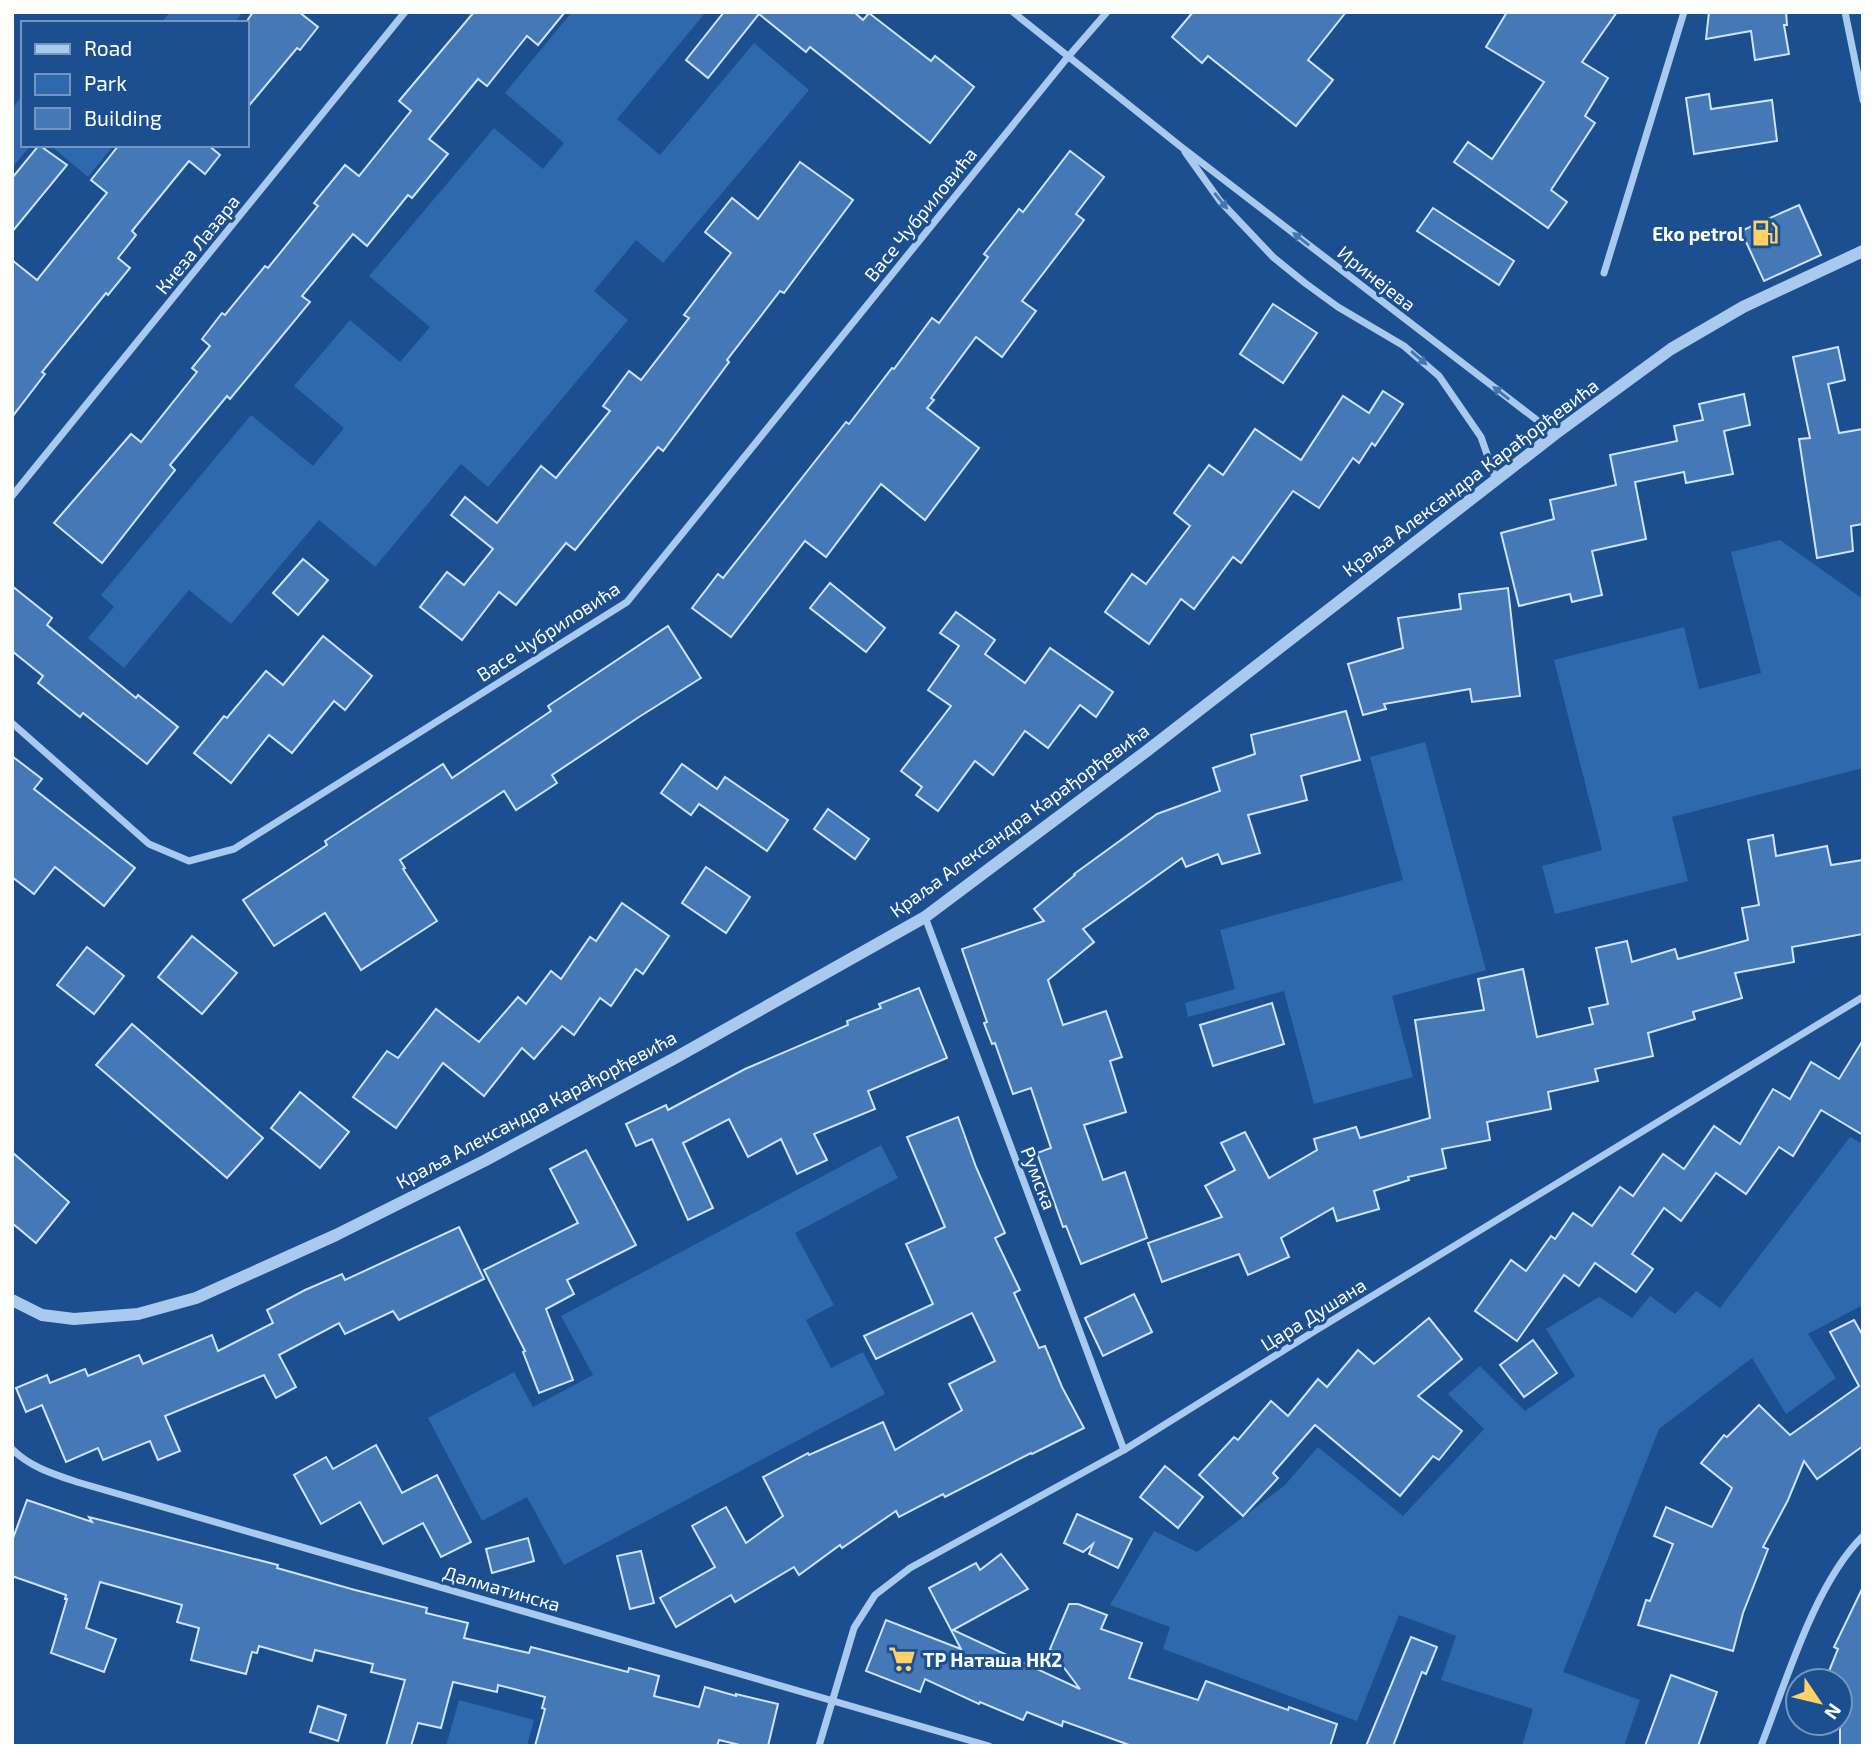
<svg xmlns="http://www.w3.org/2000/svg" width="1875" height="1758" font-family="'Exo 2',sans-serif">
<rect width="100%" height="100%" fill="#1b4f8f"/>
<!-- green -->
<g fill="#2e69ad">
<path d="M170,12h73l-9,11h-73z"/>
<path d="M572,12h134l-89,107 43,36 94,-112 55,47 -146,173 -27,-23 -42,51 34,29 -140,167 -27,-23 -86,103 -56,-47 -88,104 -42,-34 -65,78 -36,-30 26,-31 -13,-12 150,-180 62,51 31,-38 -50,-42 56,-66 50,42 30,-35 -61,-51 125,-148 49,41 21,-26 -59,-50z"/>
<path d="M23,95v50h8l-19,23v-60z"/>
<path d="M50,145h64l-26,32z"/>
<path d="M1780,540l83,59v169l-191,49 16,64 -133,33 -13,-48 60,-16 -48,-190 130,-33 15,62 62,-16 -30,-121z"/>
<path d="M1425,742l61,228 -94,26 21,81 -99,27 -30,-113 -96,26 -3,-14 50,-14 -15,-59 183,-50 -33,-123z"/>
<path d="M1850,1137l13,7v161l-55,29 28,44 -50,36 -34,-56 -93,71 -96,243 77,28 -16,46h-102l11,-37 -92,-29 15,-44 -57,-21 -42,106 -194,-72 7,-22 -60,-22 44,-74 43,21 87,-66 34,-39 85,69 81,-87 -36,-35 32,-28 45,45 50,-35 -29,-47 53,-32 33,21 18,-22 25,18 21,-23 24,17z"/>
<path d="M881,1145l17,33 -103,55 39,72 -28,15 25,48 32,-16 22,42 -321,171 -37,-68 -45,24 -54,-103 86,-46 19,35 60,-32 -32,-59z"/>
<path d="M459,1700l75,20 -7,26h-81z"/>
</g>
<!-- building -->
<g fill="#4478b7" stroke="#cfe3fa" stroke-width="2">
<path d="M253,12h46l19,15 -18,23 -3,-2 -50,60v-87z"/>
<path d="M474,12h91l-27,33 -11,-9 -40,50 -9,-7 -49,60 19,15 -36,44 -4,-3 -41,51 -14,-12 -51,62 8,6 -80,97 -3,-3 -57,69 5,5 -73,93 -48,-40 77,-89 10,8 56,-70 -5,-4 18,-22 -8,-7 20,-26 3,2 40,-49 3,2 50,-62 -4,-3 31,-38 14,11 52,-65 -12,-10z"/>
<path d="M724,12h130l9,8 6,-7 62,48 4,-5 39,31 -44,56 -120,-96 -4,5 -47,-38 -51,64 -22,-18z"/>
<path d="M1193,12h153l-38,48 25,20 -37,46 -88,-70 -6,7 -30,-26z"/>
<path d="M1507,12h110l-35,50 26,16 -23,38 10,7 -44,67 16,12 -19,26 -94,-66 14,-20 24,17 52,-77 -58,-35z"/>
<path d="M1709,12h77l1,13h-3l5,29 -34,6 -4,-29 -45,8z"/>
<path d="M1709,94l2,15 61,-9 5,41 -83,13 -8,-56z"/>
<path d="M39,145l28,20 -55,67v-54z"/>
<path d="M119,145h89l12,10 -15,19 -16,-13 -57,70 4,4 -18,23 12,10 -22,27 -2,-2 -64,79 3,2 -33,43v-157l25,20 70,-87 -16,-13z"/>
<path d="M1070,151l34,26 -28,37 8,6 -62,81 14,10 -34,46 -26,-20 -45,61 3,2 -7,8 52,40 -54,72 -44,-36 -55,73 -21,-16 -74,96 -39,-29 26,-34 5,4 123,-156 3,2 43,-56 2,1 38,-51 7,5 49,-66 -4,-3 35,-45 4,3z"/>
<path d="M800,162l53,38 -69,93 -4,-2 -53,69 2,2 -66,89 -5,-4 -83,103 -9,-7 -50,62 -17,-13 -37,48 -42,-33 27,-35 17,13 29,-36 -42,-34 14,-18 32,26 44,-57 15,12 54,-67 -7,-5 26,-35 12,9 48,-62 -5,-3 47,-62 -26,-21 27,-34 26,21z"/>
<path d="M1799,205l22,50 -57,26 -23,-50z"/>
<path d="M1433,208l81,53 -15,24 -82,-54z"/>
<path d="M1273,304l44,29 -34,50 -43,-29z"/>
<path d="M1838,347l7,33 -17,4 11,49 24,-4v95l-12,2 2,25 -36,7 -18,-119 11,-1 -17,-81z"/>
<path d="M1383,391l20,13 -28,42 -3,-3 -13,20 -6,-5 -34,50 -26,-17 -52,72 -8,-6 -39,52 -13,-10 -32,45 -44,-32 27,-38 14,10 44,-58 -16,-13 35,-48 14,10 32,-46 46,31 42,-64 26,17z"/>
<path d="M1744,394l6,31 -26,6 9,43 -47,9 -2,-11 -49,10 11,57 -54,12 10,44 -30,7 -2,-8 -51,12 -18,-73 53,-14 -4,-19 66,-15 -6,-30 67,-14 -3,-15 29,-6 -4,-16z"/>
<path d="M303,559l25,21 -30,35 -25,-22z"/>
<path d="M830,583l55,45 -19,24 -56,-44z"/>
<path d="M12,586l40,32 -5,7 89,73 2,-3 40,32 -31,37 -64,-51 -3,4 -42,-34 5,-7 -31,-25z"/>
<path d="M1508,588l12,108 -48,6 -2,-13 -86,15 2,5 -23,6 -15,-51 55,-16 -5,-30 63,-9 -2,-15z"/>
<path d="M956,612l39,28 -10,14 40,29 25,-35 63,44 -17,25 -16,-12 -32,43 -23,-17 -32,44 -18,-14 -37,50 -22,-16 6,-8 -21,-16 50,-65 -23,-16 31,-44 -19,-13z"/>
<path d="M668,626l33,52 -62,39 -87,58 5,8 -41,27 -12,-19 -104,69 5,8 -2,1 34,52 -76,49 -36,-57 -51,33 -31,-46 84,-55 -2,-4 118,-77 9,14 99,-67 -3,-5z"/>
<path d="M323,636l49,40 -27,34 -11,-9 -42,52 -23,-18 -38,48 -37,-30 30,-37 3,2 39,-47 17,14z"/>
<path d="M1346,711l14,49 -59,16 6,24 -59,15 12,38 -38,11 -4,-10 -32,13 -4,-9 -99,71 11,13 -46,38 15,45 43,-14 16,46 -12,4 16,51 -42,13 19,55 22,-8 22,66 -66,26 -15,-38 -3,1 -26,-74 14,-5 -20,-60 -18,6 -18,-51 -3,1 -8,-21 3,-1 -25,-73 82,-28 -10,-12 41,-34 -1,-1 83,-60 63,-23 -7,-23 42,-14 -4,-19z"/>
<path d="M12,756l30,23 -8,10 101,79 -31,38 -49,-39 -21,27 -22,-17z"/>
<path d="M682,764l35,25 8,-12 63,43 -21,31 -68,-47 -8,11 -30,-22z"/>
<path d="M828,809l41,30 -14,20 -41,-30z"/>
<path d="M1773,835l3,21 51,-10 4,19 32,-5v74l-71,13 2,15 -59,11 7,25 -49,14 2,7 -47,14 5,23 -58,13 3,12 -50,11 3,17 -64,13 3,18 -48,9 4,19 -38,9 1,3 -35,11 5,18 -42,12 -4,-13 -52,30 8,19 -41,18 -9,-21 -77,28 -14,-39 74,-26 -17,-31 30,-16 -14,-27 24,-11 24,46 48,-28 -3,-11 42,-12 4,11 70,-20 -15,-98 69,-10 -6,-31 45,-10 14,68 56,-13 -4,-16 19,-4 -12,-56 31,-7 5,21 43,-13 3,10 70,-19 -6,-32 17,-3 -11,-65z"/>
<path d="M706,867l44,30 -24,36 -44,-30z"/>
<path d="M622,903l47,33 -26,38 -7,-5 -25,37 -11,-8 -26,37 -12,-9 -28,33 -12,-11 -38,48 -41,-33 -47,65 -43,-31 34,-46 11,7 38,-49 43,33 39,-45 8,7 25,-33 10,8 29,-42 6,4z"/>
<path d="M192,936l45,37 -35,41 -44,-37z"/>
<path d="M87,947l37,29 -30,38 -37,-29z"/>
<path d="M919,988l28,70 -79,33 7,18 -61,25 13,26 -30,14 -16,-35 -33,18 -19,-38 -46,24 30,65 -25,12 -36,-81 -16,7 -10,-22 40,-19 2,5 77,-41 103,-44 -1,-4 34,-13 -2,-4z"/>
<path d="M1272,1003l12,41 -71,22 -13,-41z"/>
<path d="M132,1024l131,114 -36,40 -131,-113z"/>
<path d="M1863,1040v95l-42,-25 -28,46 -14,-9 -33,47 -30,-21 -35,48 -17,-13 -32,46 21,15 -17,23 -41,-29 -16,23 -15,-11 -47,66 -42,-30 36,-51 15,11 25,-35 4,3 18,-26 19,13 28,-39 13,9 30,-42 21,15 30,-43 26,18 33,-55 17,10 21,-37 28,17z"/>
<path d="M300,1092l49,40 -29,36 -49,-40z"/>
<path d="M958,1117l18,50 29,66 -10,5 25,52 -6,3 25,55 6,-2 17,41 22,41 -52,26 -1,-1 -86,44 -2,-3 -44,23 -3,-6 -54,37 -2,-3 -41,30 -5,-8 -59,35 -4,-7 -55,32 -16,-29 55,-31 -23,-41 34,-19 20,36 37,-27 -20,-39 45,-24 1,2 74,-33 12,28 67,-40 -13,-26 46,-23 -23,-48 -96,46 -12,-23 69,-32 -27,-60 39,-17 -38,-90z"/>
<path d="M586,1150l50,95 -69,35 7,14 -28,15 27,71 -34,13 -16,-41 2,-1 -41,-81 94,-47 -28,-54z"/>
<path d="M12,1152l57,50 -33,41 -24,-20z"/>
<path d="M459,1227l25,52 -85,41 -6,-9 -48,23 -6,-11 -60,32 17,32 -20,11 -12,-23 -99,41 15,35 -22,9 -8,-19 -47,19 -5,-12 -32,14 -24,-57 -16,7 -10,-24 31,-13 3,8 35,-14 3,7 51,-21 4,9 69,-29 6,16 55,-28 -6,-13 38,-20 37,-16 3,6z"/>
<path d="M1134,1294l18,38 -49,24 -18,-38z"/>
<path d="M1429,1318l33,41 -44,37 44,35 -23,29 -6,-4 -33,40 -85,-71 -42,48 5,5 -35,38 -44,-41 35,-38 4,3 33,-39 17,15 30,-37 9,8 31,-37 16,14z"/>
<path d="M1854,1320l9,16v110l-46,33 -13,-18 -16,39 -25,47 5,2 -25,64 -10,38 -95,-26 8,-25 4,1 23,-57 -19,-8 12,-29 46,20 20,-39 -31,-25 23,-28 3,2 32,-32 31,30 69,-49 -29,-54z"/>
<path d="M1533,1340l24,33 -33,24 -24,-32z"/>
<path d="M376,1445l26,48 35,-18 34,67 -30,15 -18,-34 -40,21 -23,-42 -39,22 -27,-49 32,-18 7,12z"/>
<path d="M1165,1466l38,31 -25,31 -38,-31z"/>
<path d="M27,1500l65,22 -3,-5 189,48 -1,3 78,22 72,18 -1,5 42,10 -4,15 65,15 2,-6 97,25 1,-4 30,8 -5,20 45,11 6,-20 31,9v-2l42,10 -10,42h-24l-25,-6 -2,6h-182l10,-37 -3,-1 3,-11 -47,-12 -1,7 -44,-10 -12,46 -23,-5 -7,23h-25l19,-66 -34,-8 2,-8 -58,-14 -3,11 -53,-15 -2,7 -5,-1 -6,22 -55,-14 8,-32 -22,-6 5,-17 -82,-23 -14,46 30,11 -12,33 -53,-19 16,-54h-2l1,-4 -54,-19v-35z"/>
<path d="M1077,1514l55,25 -14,29 -29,-14 4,-10 -10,8 -19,-9z"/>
<path d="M528,1538l6,23 -42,12 -6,-24z"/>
<path d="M641,1551l13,52 -24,6 -13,-53z"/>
<path d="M1001,1554l27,35 -75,41 127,59 -30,-40 19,-45h9l29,11 -6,14 41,14 -13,35 69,22 8,-19 82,29 1,-3 48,17 -7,22h-198l-69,-25 -1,5 -35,-14 -4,8 -43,-18 -1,2 -54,-25 -5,13 -54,-21 20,-51 75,29 -32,-61 47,-25 4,7z"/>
<path d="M1863,1587v159h-23v-65h-15l13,-32 -4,-2z"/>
<path d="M1411,1637l26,10 -11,27 -4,-2 -29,74h-27z"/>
<path d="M1671,1675l46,17 -19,54h-53z"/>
<path d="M318,1706l28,9 -8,26 -28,-9z"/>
</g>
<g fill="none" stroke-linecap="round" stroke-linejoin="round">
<!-- minor -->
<g stroke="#a9c9ee" stroke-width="7">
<path d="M1013,12l167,134 375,288"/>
<path d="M1845,12l18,88"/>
<path d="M1185,152l35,49 53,56 32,26 33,24 66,39 35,30 42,61 15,43"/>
<path d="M1604,273l80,-261"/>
<path d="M12,496l393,-484"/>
<path d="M12,723l137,121 40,17 45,-12 393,-247 440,-544 40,-46"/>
<path d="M925,917l199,533"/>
<path d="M12,1449c18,18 41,25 65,33l912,264"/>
<path d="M819,1746l35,-118 21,-33 35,-27 214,-118 189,-118 550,-335"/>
<path d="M1761,1746c25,-64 54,-163 102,-210"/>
</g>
<!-- tertiary -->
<path stroke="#a9c9ee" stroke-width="12" d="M12,1300l30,15 32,4 64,-5 58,-16 140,-63 148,-74 191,-103 250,-141 223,-167 407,-316 116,-85 72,-42 120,-56"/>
</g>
<!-- one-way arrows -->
<defs><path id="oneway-solid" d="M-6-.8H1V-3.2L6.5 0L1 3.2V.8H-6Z" transform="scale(1.75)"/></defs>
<g fill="#4674ac">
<use href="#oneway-solid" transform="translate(1221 201) rotate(51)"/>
<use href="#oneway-solid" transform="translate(1301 239) rotate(-142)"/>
<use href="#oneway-solid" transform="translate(1419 358) rotate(41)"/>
<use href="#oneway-solid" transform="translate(1501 393) rotate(-142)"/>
</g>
<!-- icons -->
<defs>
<g id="fuel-bare" transform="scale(2.1)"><path d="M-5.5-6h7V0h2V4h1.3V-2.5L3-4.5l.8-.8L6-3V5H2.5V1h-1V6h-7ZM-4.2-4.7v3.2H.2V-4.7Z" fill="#ffd166" stroke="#1b4f8f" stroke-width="2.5" paint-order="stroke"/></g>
<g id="supermarket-bare" transform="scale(2.1)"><path d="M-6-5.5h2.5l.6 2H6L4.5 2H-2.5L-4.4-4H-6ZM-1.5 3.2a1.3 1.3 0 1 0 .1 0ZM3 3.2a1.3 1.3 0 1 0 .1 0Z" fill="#ffd166" stroke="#1b4f8f" stroke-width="2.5" paint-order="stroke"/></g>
</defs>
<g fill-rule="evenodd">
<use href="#fuel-bare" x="1765" y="233"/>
<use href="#supermarket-bare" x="902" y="1659"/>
</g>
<g text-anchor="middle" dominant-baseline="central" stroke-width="6" stroke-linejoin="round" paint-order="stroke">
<!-- street labels -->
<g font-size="19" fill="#fff" stroke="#1b4f8f">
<text transform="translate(920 214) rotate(-51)">Васе Чубриловића</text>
<text transform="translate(197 244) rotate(-51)">Кнеза Лазара</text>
<text transform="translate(1377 278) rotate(38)">Иринејева</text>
<text transform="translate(1470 477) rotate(-37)">Краља Александра Карађорђевића</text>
<text transform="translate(548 631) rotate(-33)">Васе Чубриловића</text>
<text transform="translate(1019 820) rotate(-36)">Краља Александра Карађорђевића</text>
<text transform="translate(536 1109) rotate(-28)">Краља Александра Карађорђевића</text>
<text transform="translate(1039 1178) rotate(69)">Румска</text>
<text transform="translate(1313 1314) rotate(-32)">Цара Душана</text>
<text transform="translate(502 1588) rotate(16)">Далматинска</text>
</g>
<!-- poi labels -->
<g font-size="19" font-weight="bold" fill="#fff" stroke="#1b4f8f" text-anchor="end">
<text x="1744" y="233">Eko petrol</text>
<text x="923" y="1659" text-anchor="start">ТР Наташа НК2</text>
</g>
</g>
<!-- border -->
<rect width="1875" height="1758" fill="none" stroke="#ffffff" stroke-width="28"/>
<!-- legend -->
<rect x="21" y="21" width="228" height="126" fill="#1b4f8f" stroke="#7695bc" stroke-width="2"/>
<rect x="35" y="44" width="35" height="10" fill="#a9c9ee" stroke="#7695bc" stroke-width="2"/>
<text x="84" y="56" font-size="21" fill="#ffffff">Road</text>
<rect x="35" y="74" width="35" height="21" fill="#2e69ad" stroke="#7695bc" stroke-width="2"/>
<text x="84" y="91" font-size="21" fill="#ffffff">Park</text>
<rect x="35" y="108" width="35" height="21" fill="#4478b7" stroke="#7695bc" stroke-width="2"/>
<text x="84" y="126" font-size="21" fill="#ffffff">Building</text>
<!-- north arrow -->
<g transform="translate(1819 1702) rotate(125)"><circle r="33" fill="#1b4f8f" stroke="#7695bc" stroke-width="2"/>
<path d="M0-5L12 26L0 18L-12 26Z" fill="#ffd166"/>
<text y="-10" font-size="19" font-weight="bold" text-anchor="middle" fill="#ffffff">N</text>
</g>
</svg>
